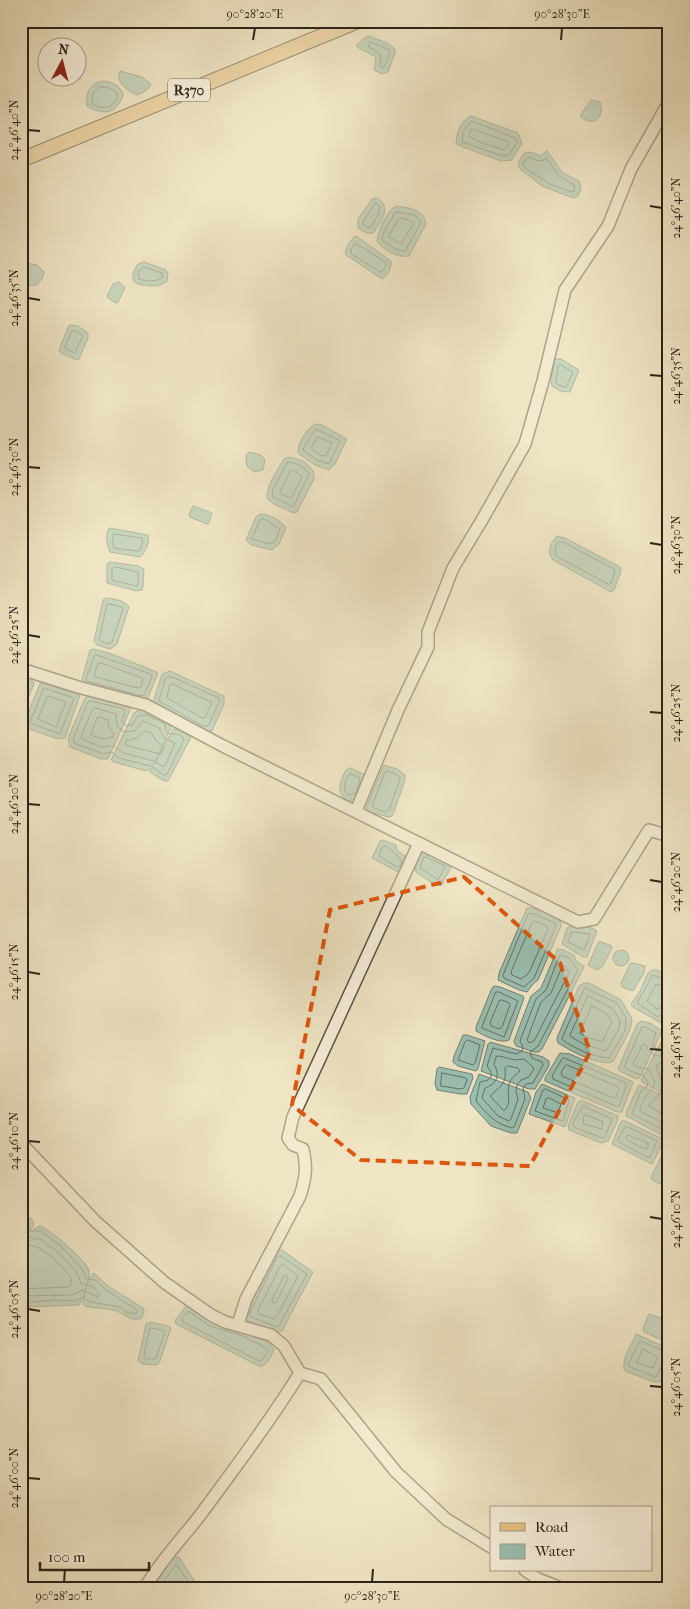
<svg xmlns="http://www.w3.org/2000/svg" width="690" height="1609" font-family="'IM FELL French Canon',serif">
<rect width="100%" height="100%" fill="#efe5c4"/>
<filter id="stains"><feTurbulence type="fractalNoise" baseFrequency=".004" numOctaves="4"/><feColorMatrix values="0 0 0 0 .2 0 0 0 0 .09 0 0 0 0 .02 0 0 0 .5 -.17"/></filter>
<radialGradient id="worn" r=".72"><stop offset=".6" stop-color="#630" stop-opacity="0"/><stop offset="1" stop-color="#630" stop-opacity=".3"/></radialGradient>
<!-- water -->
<g fill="#9abfb1" stroke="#6e8175">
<path d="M368,36l19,7 8,6v4l-7,19 -6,2 -8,-4 2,-13 -19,-10v-2c1,-2 9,-8 11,-9z"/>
<path d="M120,71l22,6 9,7c-3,7 -8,9 -15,11 -9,-5 -21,-13 -16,-24z"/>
<path d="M104,81c8,1 17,5 19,14 -6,19 -20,21 -36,11 -2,-12 3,-24 17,-25z"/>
<path d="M591,100l9,2c5,14 -5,26 -19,15v-3z"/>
<path d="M471,116l47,17 4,10 -10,17 -11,1 -43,-16 -2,-3c1,-11 5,-21 15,-26z"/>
<path d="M547,151l16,22 16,8 2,8 -3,7 -5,2 -31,-12 -23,-18c-2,-5 2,-10 5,-15l8,-1 8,4z"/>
<path d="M377,198c15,9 5,23 -4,35h-7l-8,-5v-9l14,-20z"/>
<path d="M396,206c13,2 28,3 30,18l-17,32c-12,2 -26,-6 -32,-15 1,-10 10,-31 19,-35z"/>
<path d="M356,236l35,25c1,6 -3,15 -9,18l-36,-24c-2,-7 4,-13 8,-18z"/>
<path d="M21,256l5,7 11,2 7,7 -1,5 -6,8 -8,1 -8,-3z"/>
<path d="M144,262l22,8 2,4 -1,7c-8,7 -24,6 -33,1 -3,-8 0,-12 4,-18z"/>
<path d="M119,282l6,6 -7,14 -2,1 -8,-5 -1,-2 6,-12z"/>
<path d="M69,325l9,1 10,7v5l-9,21 -2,1 -16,-7 -2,-3z"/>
<path d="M555,359h6l18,11 -9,22 -10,-1 -8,-5 -1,-7z"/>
<path d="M315,424l7,1 25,14 -12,25 -6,6 -14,-5 -17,-12c-1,-9 9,-25 17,-29z"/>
<path d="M249,452l12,3 4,5 -2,10 -9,2 -7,-6 -1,-10z"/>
<path d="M288,457c12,1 28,9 26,22l-17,33 -4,1c-5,-3 -22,-9 -25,-14 -5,-8 12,-33 16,-40z"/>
<path d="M193,506l19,7 -3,10 -2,1 -17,-7 -1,-3z"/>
<path d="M260,514c9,0 22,7 26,14l-7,16 -7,6 -21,-5 -5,-5 10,-23z"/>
<path d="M109,528l39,7c2,6 -2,18 -8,22l-30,-5c-3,-5 -5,-19 -1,-24z"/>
<path d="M557,536l8,2 55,29 1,5 -7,18 -3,2 -58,-32c-7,-8 -2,-18 4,-24z"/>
<path d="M110,562l28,4 6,3 -1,17 -1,4 -6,1 -29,-8v-19z"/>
<path d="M105,598c8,1 20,2 24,9l-12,37 -7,5 -13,-4 -3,-4 9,-41z"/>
<path d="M93,649l16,4 48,19v4l-10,24 -66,-16 9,-34z"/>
<path d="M170,671l54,25v8l-12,27h-10l-49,-29 9,-28z"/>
<path d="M21,676l10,3 3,5 -13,31z"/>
<path d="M43,683l37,12 -15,43 -7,1 -32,-11 -2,-6 16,-38z"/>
<path d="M88,696l42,10 1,2 -23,51h-7l-31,-12 -2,-9 17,-40z"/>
<path d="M139,710h5l28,15 -18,39 19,-35h6l11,7v3l-22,42h-4l-14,-9 1,-3 -5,2 -32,-9 -3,-2 23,-47z"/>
<path d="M384,765l13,4 8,6v5l-11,32 -2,4 -3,1 -20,-5 -3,-4z"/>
<path d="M350,768l15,7v2l-8,22 -9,2c-13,-8 -8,-20 -2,-31z"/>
<path d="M383,840l13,5 1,5 8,6 3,5 -8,12 -28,-15 8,-17z"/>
<path d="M422,852l28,11 1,5 -10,17h-6l-19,-13 -2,-7z"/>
<path d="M527,908c10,-1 27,8 34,14v4l-23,54 -5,4 -6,8 -8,-2 -21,-10 1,-7z"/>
<path d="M571,926l21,2 5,3 -10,26h-4l-21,-13 5,-16z"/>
<path d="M599,941l13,5v2l-10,19 -5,3 -9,-5z"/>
<path d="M559,949l5,1 10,5 2,6 8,5 -1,3 -41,80 -3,3h-5l-18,-6 -2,-5 17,-45 10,-8 16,-38z"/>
<circle cx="621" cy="958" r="8"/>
<path d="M633,963l12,3 -1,7 -11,18 -11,-4 -1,-4 9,-19z"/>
<path d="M652,970h6l11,7v35l-8,11 -28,-16 -2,-3 9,-13 8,-18z"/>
<path d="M584,983h5l32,17 10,17 1,5 -3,10 -16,30c-15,4 -42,-11 -55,-19l-1,-5 22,-52z"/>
<path d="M494,986l6,1 23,9 1,2 -15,42c-9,4 -24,-4 -33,-9v-4l16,-39z"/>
<path d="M642,1021l10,3 10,7 -22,46 -4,2 -16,-8 -2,-2 19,-45z"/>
<path d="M463,1035h4l18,6 -7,28 -2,2 -18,-5 -5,-4 1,-6z"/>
<path d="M665,1035h4v61l-26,-13 -2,-3z"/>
<path d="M490,1042l53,15 6,4v5l-14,23h-6l-48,-18 7,-27z"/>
<path d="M560,1053l10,1 63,28 -11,30h-5l-72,-31v-3z"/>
<path d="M439,1067l33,7 1,4 -6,16h-7l-23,-4 -2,-6 2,-15z"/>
<path d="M479,1074l49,18 3,6 -14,35h-6l-20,-7 -20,-22 -1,-7z"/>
<path d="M542,1084l33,14 -10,29 -36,-13 7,-22z"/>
<path d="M639,1085l30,13v32l-3,5 -6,-1 -34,-18 1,-6z"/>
<path d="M581,1100l37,16v4l-10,21 -7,2 -32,-13 -1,-5 10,-23z"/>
<path d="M623,1120l40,19v4l-11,21 -40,-20 9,-22z"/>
<path d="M669,1141v47l-17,-8 -1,-3z"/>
<path d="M21,1213l11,6 2,5 -13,26z"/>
<path d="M40,1226c10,3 48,36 49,45 1,7 -6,29 -10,34l-58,2v-53l13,-25z"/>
<path d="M278,1250h4l31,22 -31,59 -4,1 -30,-11 -3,-3 -1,-5z"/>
<path d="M94,1273l14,13 35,22 1,2 -2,8c-10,4 -15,-2 -23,-6 -8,-4 -24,-3 -34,-6l-2,-3c1,-9 4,-24 11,-30z"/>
<path d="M186,1306h4l79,37 5,6c-1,6 -8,16 -13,18l-85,-43 -1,-3z"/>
<path d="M649,1314l20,7v22l-25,-11 -1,-4z"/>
<path d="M150,1322l18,4 3,2 -11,33 -3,4 -14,-1 -5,-3 8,-37z"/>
<path d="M636,1334l33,15v12l-9,21h-6l-29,-11c-5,-11 7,-26 11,-37z"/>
<path d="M174,1557h5l20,31h-43l-2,-2 17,-26z"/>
</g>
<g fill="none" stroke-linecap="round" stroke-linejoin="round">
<!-- shore -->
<g stroke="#647166" stroke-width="1">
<path d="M370,42l20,8 -2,10 -5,8 -4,-2 2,-6 -1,-6 -12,-8z"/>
<path d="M99,87h9l9,6v5l-7,9h-12l-6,-4 1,-10z"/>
<path d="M472,121l43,17 2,5 -8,12 -7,1 -40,-14 1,-10z"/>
<path d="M472,129l35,12 2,4 -5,5 -27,-9 -8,-5z"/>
<path d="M528,157l11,4 8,-2 12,17 15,9 1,6 -3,1 -22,-8 -25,-16 -2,-4z"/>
<path d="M376,203l4,4 -2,8 -7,12 -3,1 -5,-3v-3z"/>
<path d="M396,212l19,3 5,6v3l-15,27 -10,-2 -13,-9 2,-8z"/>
<path d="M399,218l7,1 8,4 -13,21 -12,-7z"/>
<path d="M354,244h3l28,18 1,3 -3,6 -3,1 -29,-18v-3z"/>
<path d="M144,267l18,6v5c-6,4 -17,3 -23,1l-1,-6z"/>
<path d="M72,331h4l7,5 -8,17 -10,-5z"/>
<path d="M561,365l12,7 -7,15 -8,-2 -2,-2 2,-16z"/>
<path d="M316,429l24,12 -11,23 -12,-4 -14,-10z"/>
<path d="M318,437l14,6 -6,13 -6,-1 -9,-7z"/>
<path d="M288,462c7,0 18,6 21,12l-16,33 -21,-11 1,-7z"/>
<path d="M291,470h3l8,7 -10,20 -2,1 -9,-4 -1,-2z"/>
<path d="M261,519h3l16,10 -4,11 -6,4 -18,-5z"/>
<path d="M113,534l29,4 1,2 -3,10 -3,1 -23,-3z"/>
<path d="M558,542h5l51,27 1,3 -4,12h-3l-52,-28 -1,-8z"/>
<path d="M115,567l23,5v13l-2,1 -24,-6v-11z"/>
<path d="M110,604l12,3 1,2 -11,33 -3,2 -9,-3 -1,-2 8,-34z"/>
<path d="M96,655l55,19 1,3 -8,18 -2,1 -55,-15 -1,-2 8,-22z"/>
<path d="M101,663l41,15 1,2 -2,7 -3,1 -43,-11 -1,-2 4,-11z"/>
<path d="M167,677h5l47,21v4l-11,24h-5l-44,-25 6,-22z"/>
<path d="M172,684l39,18v2l-6,14h-3l-35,-20 2,-12z"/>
<path d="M44,688l30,10 -14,36 -30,-11z"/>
<path d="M48,696l18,6 -10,25 -18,-8z"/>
<path d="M91,701l33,8 1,3 -3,9 4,5 6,-1 6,-9 9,-1 18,9 1,7 3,3h8l6,3 1,3 -17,34 -3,1 -13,-9 -33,-8 -6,-6 -9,2 -29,-11 -1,-4 15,-37z"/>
<path d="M95,708l21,6 1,12 7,6 11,-1 8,-10 16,7 5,10 11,5 -10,23h-3l-8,-5 -31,-8 -9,-7 -12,1 -20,-8 -1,-2 11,-27z"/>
<path d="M99,717l9,3 1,7 5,7 -1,3 -11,2 -11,-4 6,-17z"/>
<path d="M145,731l7,2 4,8 8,6 -3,7 -33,-8 -3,-2 1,-3 11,-3z"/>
<path d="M388,771l10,4 2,4 -11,31 -4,2 -11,-4 -2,-2 13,-34z"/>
<path d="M350,774l9,3 1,3 -4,13 -7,2c-8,-5 -4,-15 1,-21z"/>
<path d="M386,846c3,2 15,12 16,16l-2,4 -3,1 -18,-11 3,-9z"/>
<path d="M426,857l19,9 -7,14 -18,-12 3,-10z"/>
<path d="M529,913l5,1 21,9 1,3 -22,52 -10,9 -20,-9 -1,-2z"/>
<path d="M535,921l12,5 1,3 -19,44 -8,6 -9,-4 -1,-3 21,-50z"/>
<path d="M572,932l18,2 -6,16 -16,-8z"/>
<path d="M560,955l9,3 9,12 -40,76 -8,6 2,6 10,4 1,3 -10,18 -7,1 -3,4 2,11 -11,28 -2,1c-17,-4 -25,-14 -36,-27l4,-19 8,-2 3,-3v-5l-4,-6 6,-18 23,6 6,-3 1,-4 -3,-6 16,-42 10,-9z"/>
<path d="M565,966l4,7 -35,68 -5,2 -2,-3 14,-38 10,-9 11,-26z"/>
<path d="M669,981l-16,-6 -16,28 21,14 6,-6h5"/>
<path d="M669,987l-13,-3 -9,17 10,8 12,-5"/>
<path d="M585,988l32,15 9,15 -1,13 -16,27c-15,-1 -35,-9 -47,-19z"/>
<path d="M496,992h3l19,9 -14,36 -22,-9z"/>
<path d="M588,996l24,12 8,12 -1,9 -13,22 -23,-7 -13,-8z"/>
<path d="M502,1000l7,3 1,2 -8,22 -3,2 -8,-3 -1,-3 9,-22z"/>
<path d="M592,1006l14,7 6,9 -10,20 -16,-5 -6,-4z"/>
<path d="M468,1040l12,5 -5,18 -2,2 -15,-5 7,-18z"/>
<path d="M669,1040l-7,9h-6l-4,-5 4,-11 -10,-6h-4l-18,40 11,6 8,2 5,8 -1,4 -6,4 -9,23 30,15h7"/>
<path d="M669,1051c-9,9 -19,5 -23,-6l-3,-1 -10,20c4,5 12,2 17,8 9,13 3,15 -4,24 -3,4 -6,11 -6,15l23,12h6"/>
<path d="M499,1056l16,4 9,-1 10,9 -5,9 -8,3 -4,5 -1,6 2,8 -7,20 -2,2 -11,-5 -16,-18 3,-10c13,-5 15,-13 9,-24l2,-7z"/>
<path d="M564,1058l62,25v3l-7,20h-3l-63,-27 -1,-3 10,-17z"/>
<path d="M669,1061l-13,4c3,11 10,21 1,32 -3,3 -6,4 -8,9l15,9h5"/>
<path d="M567,1065l51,22 1,2 -3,8 -3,1 -51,-22 -1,-4 4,-6z"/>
<path d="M508,1066l10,2 2,3c-4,4 -9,7 -11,13 -3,10 4,18 -5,27l-14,-15c10,-10 17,-11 15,-28z"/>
<path d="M442,1073l24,5 1,2 -3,8 -4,1 -19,-3z"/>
<path d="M546,1089l23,11 -6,21 -28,-10 8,-21z"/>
<path d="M549,1098l12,6 -3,9 -15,-5 3,-9z"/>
<path d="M583,1106l29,13 -7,18 -3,1 -28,-11 -1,-3z"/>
<path d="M587,1115l16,7 -1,7 -19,-5 1,-8z"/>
<path d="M626,1126l31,15 -7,16h-3l-28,-15 -1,-2z"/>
<path d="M628,1135l20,8v5l-3,1 -18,-9 -1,-2z"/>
<path d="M21,1219l7,5 3,7h10l22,17 20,22 3,9 9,1 11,10 31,20 1,2 -2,2 -10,-2 -6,-5 -30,-5 -7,-5 -8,4 -20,-1 -34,3"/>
<path d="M21,1226l7,10 5,3h7l19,14 18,20 4,10 12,4 7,7 -2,3 -16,-7 -10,5 -51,1"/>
<path d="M21,1241l7,4 10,2 16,12 16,17 2,8 -3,3 -48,2"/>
<path d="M278,1256h3l26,18 -28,52 -2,1 -26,-10 -2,-2z"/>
<path d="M281,1265h3l14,11 -22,42 -2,1 -15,-5 -1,-3z"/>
<path d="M285,1275l3,2v2l-12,23 -3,1 -1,-3z"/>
<path d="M187,1312h3l20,14 33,10 23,12 2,3 -6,9 -3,1 -76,-39 -1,-3z"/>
<path d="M150,1328l13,2 2,2 -9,26 -2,1h-8l-2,-2z"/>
<path d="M643,1349l15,8 -5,11 -16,-5z"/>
<path d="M669,1353l-29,-12 -12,24 2,2 26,10 7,-14 6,-2"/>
<path d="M159,1588l17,-24 17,24"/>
</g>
<!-- minor casing -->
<g stroke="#5e5445" stroke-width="14">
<g id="minor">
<path d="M21,669l57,18 68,18 77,41 355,176 16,-3 55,-89 20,6"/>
<path d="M356,811l42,-101 30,-63v-15l25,-64 29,-48 43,-76 18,-63 22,-91 43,-64 23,-57 38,-67"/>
<path d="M21,1143l74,78 70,62 46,32 14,7 46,13 13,11 16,27 21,6 75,93 50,47 45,28"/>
<path d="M238,1324l8,-25 54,-103c6,-19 7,-28 3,-47l-10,-4 -5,-7 5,-21 126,-274"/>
<path d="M525,1570l13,9 23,9"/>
<path d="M145,1588c15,-27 37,-49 56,-74 34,-46 69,-93 99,-141"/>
</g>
</g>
<!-- major casing -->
<g stroke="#2d231b" stroke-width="16">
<path id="major" d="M21,160l337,-139"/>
</g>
<!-- minor -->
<use href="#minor" stroke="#f5eed9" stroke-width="11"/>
<!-- major -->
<use href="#major" stroke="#e8c282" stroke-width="14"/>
</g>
<!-- marked area -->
<path d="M0 0H690V1609H0ZM464,877l96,86 30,89 -60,114 -169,-6 -69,-55 38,-195z" fill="#efe5c4" fill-opacity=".55" fill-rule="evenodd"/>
<path fill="none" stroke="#df560d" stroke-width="4" stroke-dasharray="10 6" stroke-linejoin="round" d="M464,877l96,86 30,89 -60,114 -169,-6 -69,-55 38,-195z"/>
<!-- ticks -->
<path fill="none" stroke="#2d231b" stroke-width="2" d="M253,40l2,-12M561,40l1,-12M28,130l12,1M650,206l12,2M28,298l12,2M650,375l12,1M28,467l12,1M650,543l12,2M28,635l12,2M650,712l12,1M28,804l12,1M650,880l12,2M28,972l12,2M650,1049l12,1M28,1141l12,1M650,1217l12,2M28,1309l12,2M650,1386l12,1M28,1478l12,1M64,1582l1,-13M372,1582l1,-13"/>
<g text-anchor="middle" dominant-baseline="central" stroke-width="4" stroke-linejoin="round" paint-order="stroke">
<!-- shield labels -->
<rect fill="#f5eed9" stroke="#696054" stroke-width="1" x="168" y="78.5" width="42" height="23" rx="4"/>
<g font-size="14" font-weight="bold" fill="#2d231b">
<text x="189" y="90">R370</text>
</g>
</g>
<!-- margin -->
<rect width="690" height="1609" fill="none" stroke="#efe5c4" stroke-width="55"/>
<!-- legend -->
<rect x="490" y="1506" width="162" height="65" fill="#f5eed9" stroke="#a59d8d"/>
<rect x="500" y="1523" width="25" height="8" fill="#e8c282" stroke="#a59d8d"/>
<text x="535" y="1532" font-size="15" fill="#2d231b">Road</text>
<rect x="500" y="1544" width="25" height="15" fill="#9abfb1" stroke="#a59d8d"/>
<text x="535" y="1556" font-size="15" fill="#2d231b">Water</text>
<!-- north arrow -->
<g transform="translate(62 62) rotate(7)"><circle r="24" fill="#f5eed9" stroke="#a59d8d"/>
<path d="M0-4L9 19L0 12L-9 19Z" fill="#8f2418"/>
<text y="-8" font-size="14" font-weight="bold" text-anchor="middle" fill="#2d231b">N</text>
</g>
<!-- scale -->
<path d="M40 1562v8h109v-8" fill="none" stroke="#2d231b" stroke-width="2.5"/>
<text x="48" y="1562" font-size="15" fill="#2d231b" stroke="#f5eed9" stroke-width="4" paint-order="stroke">100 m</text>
<rect x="28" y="28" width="634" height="1554" fill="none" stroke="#2d231b" stroke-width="2"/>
<g font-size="12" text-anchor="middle" fill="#2d231b">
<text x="255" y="18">90°28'20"E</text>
<text x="562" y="18">90°28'30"E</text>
<text transform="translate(14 130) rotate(-90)" y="4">24°46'40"N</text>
<text transform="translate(676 208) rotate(-90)" y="4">24°46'40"N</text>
<text transform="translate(14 298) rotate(-90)" y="4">24°46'35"N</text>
<text transform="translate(676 376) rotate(-90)" y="4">24°46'35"N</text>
<text transform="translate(14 467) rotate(-90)" y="4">24°46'30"N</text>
<text transform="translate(676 545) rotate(-90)" y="4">24°46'30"N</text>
<text transform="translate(14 635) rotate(-90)" y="4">24°46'25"N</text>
<text transform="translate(676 713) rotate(-90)" y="4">24°46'25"N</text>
<text transform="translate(14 804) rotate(-90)" y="4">24°46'20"N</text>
<text transform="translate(676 882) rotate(-90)" y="4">24°46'20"N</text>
<text transform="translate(14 972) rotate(-90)" y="4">24°46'15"N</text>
<text transform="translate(676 1050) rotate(-90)" y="4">24°46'15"N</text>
<text transform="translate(14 1141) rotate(-90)" y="4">24°46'10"N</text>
<text transform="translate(676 1219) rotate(-90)" y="4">24°46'10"N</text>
<text transform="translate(14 1309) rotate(-90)" y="4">24°46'05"N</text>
<text transform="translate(676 1387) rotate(-90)" y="4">24°46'05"N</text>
<text transform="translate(14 1478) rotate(-90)" y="4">24°46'00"N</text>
<text x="64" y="1600">90°28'20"E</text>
<text x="372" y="1600">90°28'30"E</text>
</g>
<rect width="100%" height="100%" filter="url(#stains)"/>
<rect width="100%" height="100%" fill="url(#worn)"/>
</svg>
